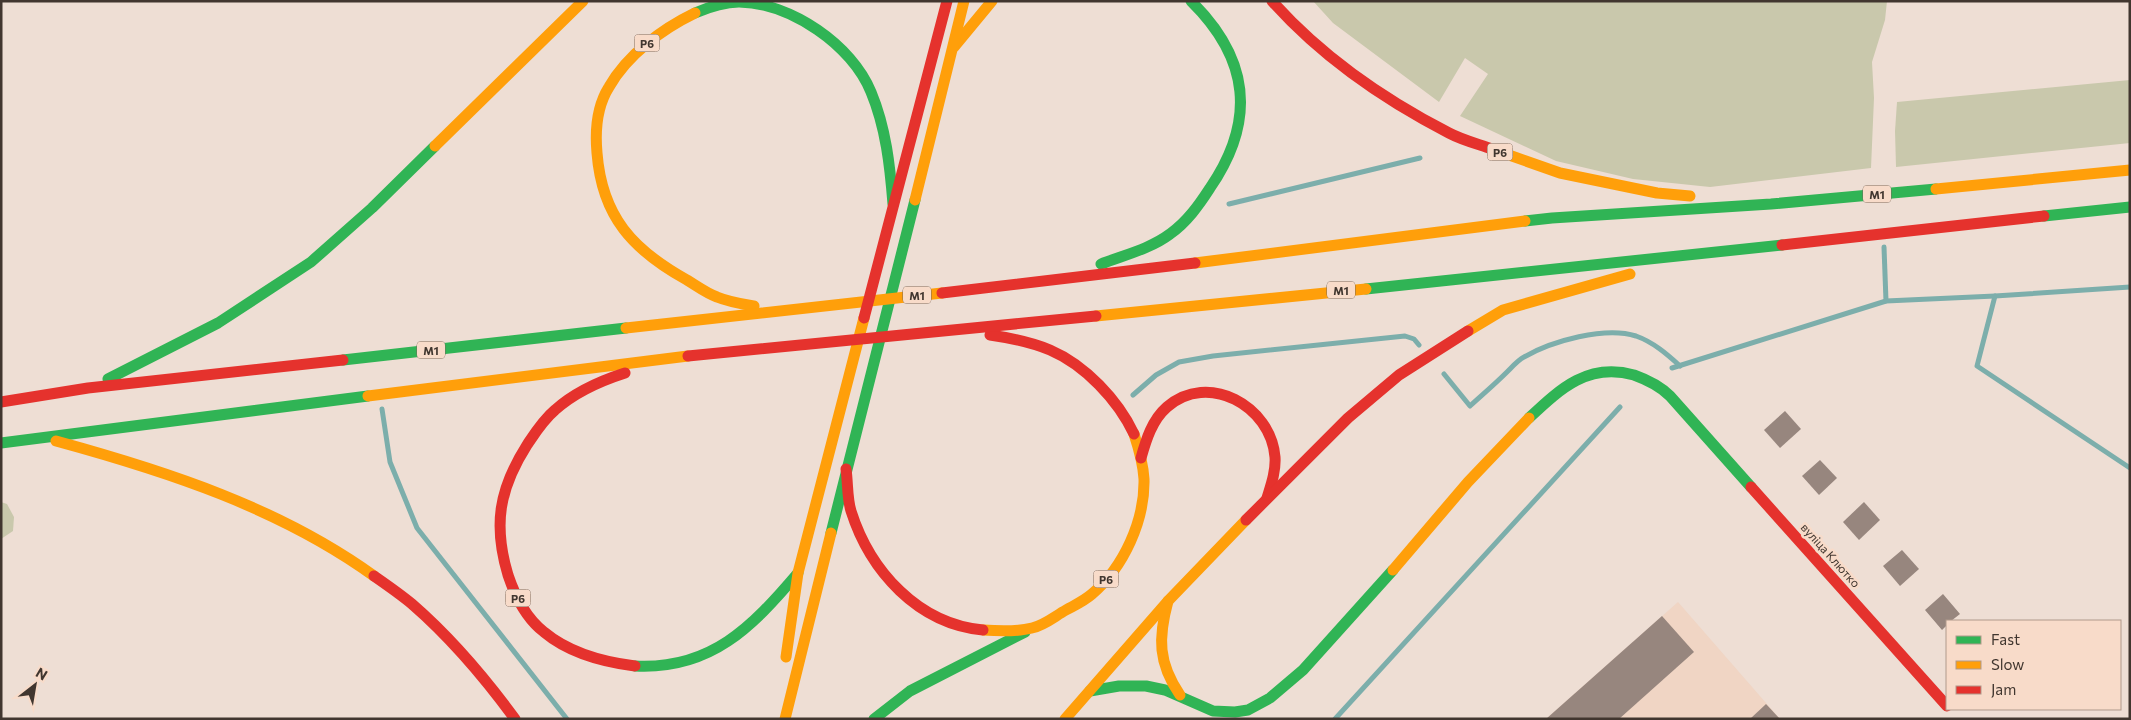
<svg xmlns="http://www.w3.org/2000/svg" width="2131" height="720" font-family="Commissioner,sans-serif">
<rect width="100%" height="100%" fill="#eeded4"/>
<!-- built -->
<path fill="#f0d5c4" d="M1678,602l102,117h-234z"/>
<!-- green -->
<g fill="#c9c8ac">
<path d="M1313,1h574l-2,19 -13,42 2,36 -3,70 -161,19 -77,-8 -77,-18 -96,-45 28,-42 -23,-16 -26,44 -106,-79z"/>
<path d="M2130,80v63l-234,24 -1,-36 2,-29z"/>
<path d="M1,502l6,2 7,13 -1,14 -12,8z"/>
</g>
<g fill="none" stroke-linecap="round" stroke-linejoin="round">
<!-- stream -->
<g stroke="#7caeab" stroke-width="5">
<path d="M1229,204l191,-46"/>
<path d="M1884,247l2,54"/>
<path d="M1995,296l-18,70 153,102"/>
<path d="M1672,368l214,-67 109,-5 135,-9"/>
<path d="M1444,374l26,32c12,-11 25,-22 37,-34 5,-5 11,-12 17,-15 28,-16 81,-31 112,-21 17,6 31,18 44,30"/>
<path d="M1133,395l23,-20 23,-13 34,-6 192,-20 9,3 5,6"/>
<path d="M382,409l8,53 27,66 150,191"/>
<path d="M1335,719l285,-312"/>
</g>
</g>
<!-- building -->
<g fill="#97867e">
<path d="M1785,411l16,18 -21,19 -16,-18z"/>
<path d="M1820,460l17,18 -18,17 -17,-19z"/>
<path d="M1864,502l16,18 -21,20 -16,-18z"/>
<path d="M1902,550l17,19 -19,17 -17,-20z"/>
<path d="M1943,594l17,20 -9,7h-4v4l-5,5 -17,-20z"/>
<path d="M1662,616l32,36 -75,67h-73z"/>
<path d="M1766,704l14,15h-30z"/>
</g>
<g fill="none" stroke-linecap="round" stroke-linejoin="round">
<!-- fast -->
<g stroke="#30b455" stroke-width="11">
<path d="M695,13c14,-6 29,-11 44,-11 52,1 113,43 132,90 15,36 19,74 22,112"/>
<path d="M2044,216l86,-9"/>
<path d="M1525,221l27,-3 219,-14 165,-15"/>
<path d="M1101,264c23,-9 49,-15 69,-30 17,-12 29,-29 40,-46 46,-67 40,-129 -19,-187"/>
<path d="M1366,289l416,-44"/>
<path d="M343,360l283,-32"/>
<path d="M108,379l110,-56 93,-61 61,-54 63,-62"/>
<path d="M1529,418c31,-29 59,-56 105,-43 14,5 26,11 36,21l81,91"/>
<path d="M1,443l367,-47"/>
<path d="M831,533l84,-333"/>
<path d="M635,666c76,4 117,-39 163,-93"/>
<path d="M1090,691l29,-5h27l19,4 48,21 22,1 13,-2 22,-12 33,-28 90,-100"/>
<path d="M874,719l36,-28 115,-59"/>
</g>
<!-- slow -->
<g stroke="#ff9f0a" stroke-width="11">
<path d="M695,13c-33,16 -68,42 -86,74 -12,19 -14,44 -12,66 5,64 36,97 90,127 10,6 19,13 30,17 12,5 25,7 37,9"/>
<path d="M954,47l38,-46"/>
<path d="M435,146l148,-145"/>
<path d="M1492,149l68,24 97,20 33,3"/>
<path d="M1936,189l194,-19"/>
<path d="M915,200l49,-199"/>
<path d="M1195,263l330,-42"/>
<path d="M1096,316l270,-27"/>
<path d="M626,328l316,-35"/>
<path d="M1468,331l35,-21 127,-36"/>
<path d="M368,396l320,-40"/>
<path d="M56,441c110,30 224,67 318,135"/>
<path d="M1393,570l75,-88 61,-64"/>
<path d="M1168,601c-10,37 -10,62 12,94"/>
<path d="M983,630c15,1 34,2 49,-2 13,-3 23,-12 34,-18 9,-5 18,-9 26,-16 32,-27 53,-74 52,-115 -1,-16 -5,-30 -10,-45"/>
<path d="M786,657l12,-84 66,-255"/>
<path d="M785,719l46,-186"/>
<path d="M1065,719l103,-118 78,-81"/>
</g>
<!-- jam -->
<g stroke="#e5322d" stroke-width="11">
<path d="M1272,1c49,55 111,98 177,132 13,7 29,11 43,16"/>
<path d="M1782,245l262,-29"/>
<path d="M942,293l253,-30"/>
<path d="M864,318l83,-317"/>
<path d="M990,335c21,3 41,7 60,15 35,15 68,50 84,84"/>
<path d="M688,356l408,-40"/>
<path d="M625,373c-25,8 -50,19 -70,37 -12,10 -20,23 -28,35 -28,44 -34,80 -19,130 7,21 18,43 36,57 25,21 59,30 91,34"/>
<path d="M1,402l87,-14 255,-28"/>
<path d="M1141,458c5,-18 11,-38 26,-51 41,-36 104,-1 108,50 1,14 -4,28 -8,41"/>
<path d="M846,469c2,14 1,29 5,42 19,60 67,113 132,119"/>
<path d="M1751,487l196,219"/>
<path d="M1246,520l102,-102 51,-43 69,-44"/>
<path d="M374,576c13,9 26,18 38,28 38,33 73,74 103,115"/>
</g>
</g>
<g text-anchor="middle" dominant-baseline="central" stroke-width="5" stroke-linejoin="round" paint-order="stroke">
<!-- shield labels -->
<g fill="#f8dbc9" stroke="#78685d" stroke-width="1">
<rect x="634.5" y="34.5" width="25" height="17" rx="4"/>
<rect x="1487.5" y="143.5" width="25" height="17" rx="4"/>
<rect x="1863" y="185.5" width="28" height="17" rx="4"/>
<rect x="1327" y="281.5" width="28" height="17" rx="4"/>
<rect x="903" y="286.5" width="28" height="17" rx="4"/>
<rect x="417" y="341.5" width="28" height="17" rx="4"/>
<rect x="1093.5" y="570.5" width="25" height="17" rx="4"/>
<rect x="505.5" y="589.5" width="25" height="17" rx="4"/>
</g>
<g font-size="11" font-weight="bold" fill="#41362f">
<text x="647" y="43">Р6</text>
<text x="1500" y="152">Р6</text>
<text x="1877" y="194">М1</text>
<text x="1341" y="290">М1</text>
<text x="917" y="295">М1</text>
<text x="431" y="350">М1</text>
<text x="1106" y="579">Р6</text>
<text x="518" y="598">Р6</text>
</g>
<!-- street labels -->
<g font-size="12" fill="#41362f" stroke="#f8dbc9">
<text transform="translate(1831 555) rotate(48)">вуліца Клютко</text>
</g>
</g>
<!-- border -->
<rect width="2131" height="720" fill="none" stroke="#41362f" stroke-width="5"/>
<!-- legend -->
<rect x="1946" y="620" width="175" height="90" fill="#f8dbc9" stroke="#af998b"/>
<rect x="1956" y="636" width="25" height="8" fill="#30b455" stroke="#af998b"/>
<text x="1991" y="645" font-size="15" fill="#41362f">Fast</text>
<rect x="1956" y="661" width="25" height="8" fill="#ff9f0a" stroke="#af998b"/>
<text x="1991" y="670" font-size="15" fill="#41362f">Slow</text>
<rect x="1956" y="686" width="25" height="8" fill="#e5322d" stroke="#af998b"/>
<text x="1991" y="695" font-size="15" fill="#41362f">Jam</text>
<!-- north arrow -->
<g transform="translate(35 685) rotate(31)" stroke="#f8dbc9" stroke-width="4" paint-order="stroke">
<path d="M0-4L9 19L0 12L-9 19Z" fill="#41362f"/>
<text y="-8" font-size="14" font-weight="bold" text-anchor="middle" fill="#41362f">N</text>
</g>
</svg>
